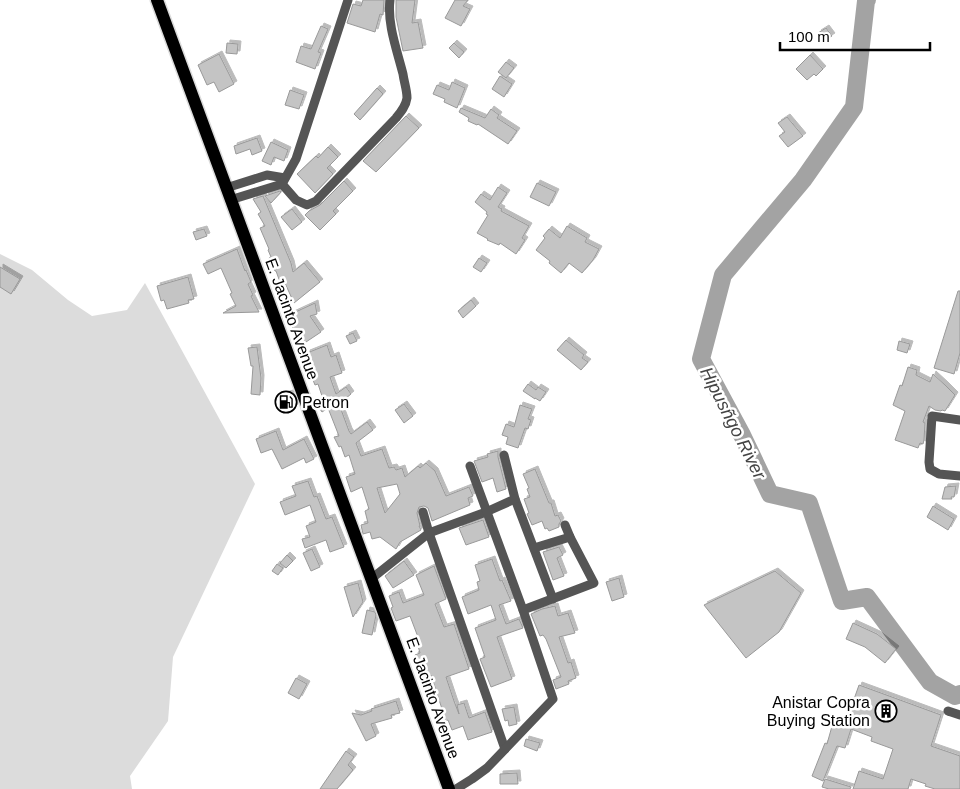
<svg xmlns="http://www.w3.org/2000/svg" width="960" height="789" font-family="Arial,sans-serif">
<defs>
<filter id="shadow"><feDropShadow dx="3" dy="-3" stdDeviation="0" flood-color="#0004"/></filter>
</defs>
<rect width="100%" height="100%" fill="#fff"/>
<!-- green -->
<path fill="#dcdcdc" d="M0,254l32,16 36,30 24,16 35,-6 18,-27 110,201 -82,173 -5,64 -38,55 2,13h-132z"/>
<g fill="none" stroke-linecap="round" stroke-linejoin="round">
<!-- river -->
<path stroke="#a3a3a3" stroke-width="18" d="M867,0l-1,1 -12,106 -51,73 -80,95 -22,84 41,76 28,59 39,9 33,98 25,-4 63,85 25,14 5,-2"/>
</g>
<!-- building -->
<g fill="#c4c4c4" stroke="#999" fill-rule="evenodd" filter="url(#shadow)">
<path d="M363,0h21l-1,15 -3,-1 -5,18 -28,-9 6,-19 8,2z"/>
<path d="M396,0h19l-3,23 6,-1 5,26 -20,3 -7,-34z"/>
<path d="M455,0h13l-5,6 7,3 -9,17 -16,-8z"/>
<path d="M321,26l7,3 -10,23 3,1 -6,16 -19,-7 5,-16 10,3z"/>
<path d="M826,28l6,8 -8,5 -6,-8z"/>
<path d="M227,43l11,1 -1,10 -11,-1z"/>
<path d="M454,43l10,9 -5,6 -10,-10z"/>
<path d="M219,54l15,30 -15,8 -5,-10 -7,3 -9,-20z"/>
<path d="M810,55l13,14 -7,7 -2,-2 -7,6 -11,-11z"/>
<path d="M506,62l8,6 -8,10 -8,-6z"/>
<path d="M500,76l12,8 -8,13 -12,-8z"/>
<path d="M452,82l13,6 -8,20 -13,-6 1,-3 -12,-5 4,-9 12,5z"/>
<path d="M377,88l6,6 -23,26 -6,-6z"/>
<path d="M290,90l14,5 -5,14 -14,-4z"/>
<path d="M461,108l24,10 6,-9 8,6 -2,3 20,13 -9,13 -30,-20 -1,1 -9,-4 1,-3 -10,-6z"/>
<path d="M406,116l13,12 -43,44 -13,-11z"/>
<path d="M787,117l16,19 -15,11 -9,-11 6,-4 -7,-9z"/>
<path d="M257,138l5,13 -10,4 -2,-6 -14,5 -2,-8z"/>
<path d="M271,142l17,8 -4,11 -10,-4 -3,8 -9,-4z"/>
<path d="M328,147l10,10 -11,11 6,6 -18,19 -18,-19 19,-18 2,2z"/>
<path d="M344,181l9,10 -20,20 3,3 -16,16 -15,-15 4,-4 11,-6z"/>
<path d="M537,183l19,9 -7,14 -19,-9z"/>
<path d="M498,187l9,6 -9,14 4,2 -1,2 28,15 -7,12 3,2 -9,14 -16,-11 -1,2 -12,-5 1,-1 -11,-6 11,-18 -2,-1 1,-2 -12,-10 6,-8 9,6z"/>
<path d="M280,191l1,1 -10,11 -6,-7z"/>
<path d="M263,196l28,67 2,9 11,-9 16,19 -26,21 -10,-22 -4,1 -4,-11h-1l-6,-13 2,-1 -3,-7 1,-1 -9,-21 5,-2 -7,-12 3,-2 -8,-13z"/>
<path d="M292,209l10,13 -10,8 -11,-13z"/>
<path d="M567,226l20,12 -2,4 14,7 -6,11 -11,13 -13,-10 -8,10 -12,-10 1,-2 -14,-11 9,-12 -2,-2 6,-7 11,9z"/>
<path d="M204,229l3,7 -11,4 -3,-8z"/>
<path d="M237,249l8,22 1,-1 5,12 -3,2 5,11 -2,1 8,16 -36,1 13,-7 -6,-12 2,-1 -11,-25 -13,6 -5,-10z"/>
<path d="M479,258l8,5 -6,9 -8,-5z"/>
<path d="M0,267l20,12 -9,15 -11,-7z"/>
<path d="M188,277l6,22 -6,1 1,3 -22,6 -3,-9 -3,1 -4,-15z"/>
<path d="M958,291h2v62l-6,21 -20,-6z"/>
<path d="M471,300l5,6 -13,12 -5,-7z"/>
<path d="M315,303l2,11 -7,2 11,16 -18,12 -14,-22 3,-1 -3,-6z"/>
<path d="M353,333l4,8 -7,3 -4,-8z"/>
<path d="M566,340l18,15 -2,3 6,4 -7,8 -24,-20z"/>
<path d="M899,341l11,3 -3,9 -10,-3z"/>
<path d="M327,345l4,12 5,-2 6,18 -12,4 6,17 10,-7 5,7 -12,10 10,27 2,3 16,-12 6,8 -17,13 5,13 21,-7 7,19 5,-1 2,3 6,-2 3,9 13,-11 2,2 6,-5 9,8 11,25 23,-9 4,9 -5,2 2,7 -38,16 -4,-13 -4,-2 -5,1 -2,6 3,13h-1l2,4 -21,12 -4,7 -16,-12 -8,2 -2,-7 -7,2 -2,-9 7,-2 -3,-12 4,-2 -7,-22 -11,5 -5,-15 9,-3 -6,-19 -4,2 -4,-11 -2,1 -5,-10 5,-1 -11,-28 -6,4 -4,-6 6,-4 -6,-18 -3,1 -11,-27 4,-2 -1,-3zM397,484l3,10 -15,19 -8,-25z"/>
<path d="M257,347l4,31 -1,17 -9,-1 2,-28h-2l-3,-18z"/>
<path d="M908,367l9,3 -1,5 14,7 3,-8 12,11 10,10 -10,16 -3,-1 -1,1 -6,-1 -6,-4 -6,16 2,1 -1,17 -1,4 -3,-1 -2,5 -23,-8 10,-29 -12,-6 7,-20 2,1z"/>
<path d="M528,384l8,6 2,-3 8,5 -6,9 -5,-3v1l-12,-8z"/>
<path d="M290,393l5,14 -13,5 -5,-15z"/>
<path d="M404,404l9,12 -9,7 -9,-13z"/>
<path d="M520,405l12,4 -4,10 3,1 -3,9 -3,-1 -7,20 -12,-4 2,-7 -6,-2 4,-11 8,3z"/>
<path d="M276,431l7,19 21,-11 10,20 -8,4 -2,-5 -22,11 -10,-20 -11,4 -5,-14z"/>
<path d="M498,451v6l8,32 -9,3 -4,-14 -11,4 -8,-21 14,-4 -1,-3z"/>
<path d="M535,469l14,34h2l4,13 3,-1 3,6 -2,3v3l-10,4 -2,-3 -2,1 -3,-8 -10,4 -5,-11 2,-1 -5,-14 6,-2 -3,-8 2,-1 -6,-14z"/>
<path d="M308,481l6,16 3,-1 9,23 6,-2 12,30 -14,5 -4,-12 -21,8 -3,-9 8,-2 -4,-11 10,-4 -6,-17 -25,10 -5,-13 16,-6 -4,-10z"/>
<path d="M956,486l-2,11h-3l1,2h-10l3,-12z"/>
<path d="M933,506l21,13 -6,11 -21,-13z"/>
<path d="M483,520l6,17 -23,8 -7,-17z"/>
<path d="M559,547l4,8 -6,3 7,18 -11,4 -10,-28z"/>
<path d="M312,549l8,18 -9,4 -8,-18z"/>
<path d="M287,555l6,6 -7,7 -6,-5z"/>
<path d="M492,559l8,22 2,-1 9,21 -12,4 7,19 13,-5 4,9 -26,9 15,42 -21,8 -11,-28 5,-2 -10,-29 21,-8 -5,-15 -23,9 -6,-17 17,-7 -2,-8 3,-1 -5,-16z"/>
<path d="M404,561l10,14 -21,13 -8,-12z"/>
<path d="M277,564l6,4 -5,7 -6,-4z"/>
<path d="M434,566l12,33 -11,5 9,23 10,-3 15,45 -23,8 8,24 5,13 -2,-9 7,-2 5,15 16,-6 7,20 -24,8 -5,-14 -11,4 -4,-10 -8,3 -3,-9 6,-2 -12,-37 -11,4 -4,-10 4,-1 -5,-13 5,-2 -2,-7 3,-1 -11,-29 -14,5 -5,-13 2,-1 -4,-11 10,-4 4,11 21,-8 -8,-20z"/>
<path d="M775,571l26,22 -22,39 -33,26 -42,-53z"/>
<path d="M619,578l5,19 -12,4 -6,-19z"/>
<path d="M358,583l5,19 -10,15 -9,-30z"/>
<path d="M555,606l3,10 10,-3 7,20 -16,4 9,26 3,-1 5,16 -8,3 1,3 -13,5 -3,-9 8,-3 -15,-38 -3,-4 -3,1 -9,-22 11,-5z"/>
<path d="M367,610l8,2 1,3 -4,20 -10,-2z"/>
<path d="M853,623l24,11 19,15 -11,14 -20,-16 -19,-8z"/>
<path d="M296,678l11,6 -8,15 -11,-6z"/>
<path d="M859,685l82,30 -10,31 29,10v33h-25l-10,-3 1,-2 -15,-5 -3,10h-55l6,-18 24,8 10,-30 -22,-8 1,-4 -21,-8 -6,19 -8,-2 -14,35 -11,-5 13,-33 2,1 7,-25 12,3z"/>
<path d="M396,701l4,12 -9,2 1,3 -21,6 5,12 -10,5 -14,-28 9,2 11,-4 -1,-2z"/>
<path d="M514,707l3,17 -8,2 -1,-6 -3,1 -3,-12z"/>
<path d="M526,739l14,4 -3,8 -13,-5z"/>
<path d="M346,751l8,6 -6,8 5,5 -16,19h-17z"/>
<path d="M517,773l1,11h-18v-10z"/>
<path d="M825,779l26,8 -1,2h-21l-7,-2z"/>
</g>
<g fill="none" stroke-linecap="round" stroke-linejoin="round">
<!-- primary casing -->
<g stroke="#dbdbdb" stroke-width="15">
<path id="primary" d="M157,0l292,789"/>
</g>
<!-- street -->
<g stroke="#555" stroke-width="9">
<path d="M282,184l14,16 11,5 9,-4 80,-83c5,-6 10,-12 11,-20 0,-8 -3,-16 -4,-24 -6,-24 -16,-50 -13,-74"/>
<path d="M226,188l41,-13 18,3"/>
<path d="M230,200l52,-16 14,-25 52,-159"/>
<path d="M960,420l-28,-4 -3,46 1,7 9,5 21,2"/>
<path d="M504,455l11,44 38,100"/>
<path d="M423,512l6,21 76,216"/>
<path d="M534,548l36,-11"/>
<path d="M371,579l58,-46 57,-21 29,-13"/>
<path d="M523,610l71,-27 -24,-46 -5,-12"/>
<path d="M948,711l12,4"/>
<path d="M456,789l16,-10 15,-11 66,-69 -30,-89 -53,-144"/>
</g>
<!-- primary -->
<use href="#primary" stroke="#000" stroke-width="12"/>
</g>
<!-- icons -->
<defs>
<g id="fuel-ring" transform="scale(1.125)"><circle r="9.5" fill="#fff" stroke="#000" stroke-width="1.5"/><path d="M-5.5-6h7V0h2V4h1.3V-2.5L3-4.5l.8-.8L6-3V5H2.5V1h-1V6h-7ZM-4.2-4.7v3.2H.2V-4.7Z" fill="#000"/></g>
<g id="building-ring" transform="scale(1.125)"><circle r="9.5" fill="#fff" stroke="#000" stroke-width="1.5"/><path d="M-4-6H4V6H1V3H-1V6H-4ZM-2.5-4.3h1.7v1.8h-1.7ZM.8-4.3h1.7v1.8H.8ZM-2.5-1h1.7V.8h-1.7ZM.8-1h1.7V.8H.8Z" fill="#000"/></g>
</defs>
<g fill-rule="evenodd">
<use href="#fuel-ring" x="286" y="402"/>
<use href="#building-ring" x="886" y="711"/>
</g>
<g text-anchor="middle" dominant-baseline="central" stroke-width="5" stroke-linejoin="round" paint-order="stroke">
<!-- street labels -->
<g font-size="16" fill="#000" stroke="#fff">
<text transform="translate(292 319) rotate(70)">E. Jacinto Avenue</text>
<text transform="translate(433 698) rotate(70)">E. Jacinto Avenue</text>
</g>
<!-- poi labels -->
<g font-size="16" fill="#000" stroke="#fff" text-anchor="start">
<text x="302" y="402">Petron</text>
<text x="870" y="702" text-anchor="end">Anistar Copra<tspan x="870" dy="18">Buying Station</tspan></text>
</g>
<!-- water labels -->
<g font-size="18" font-style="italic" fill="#444" stroke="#fff">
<text transform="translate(733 423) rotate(63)">Hipusñgo River</text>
</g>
</g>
<!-- scale -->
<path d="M780 42v8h150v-8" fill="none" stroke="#000000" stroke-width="2.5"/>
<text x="788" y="42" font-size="15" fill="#000000" stroke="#ffffff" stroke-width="4" paint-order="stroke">100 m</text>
</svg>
